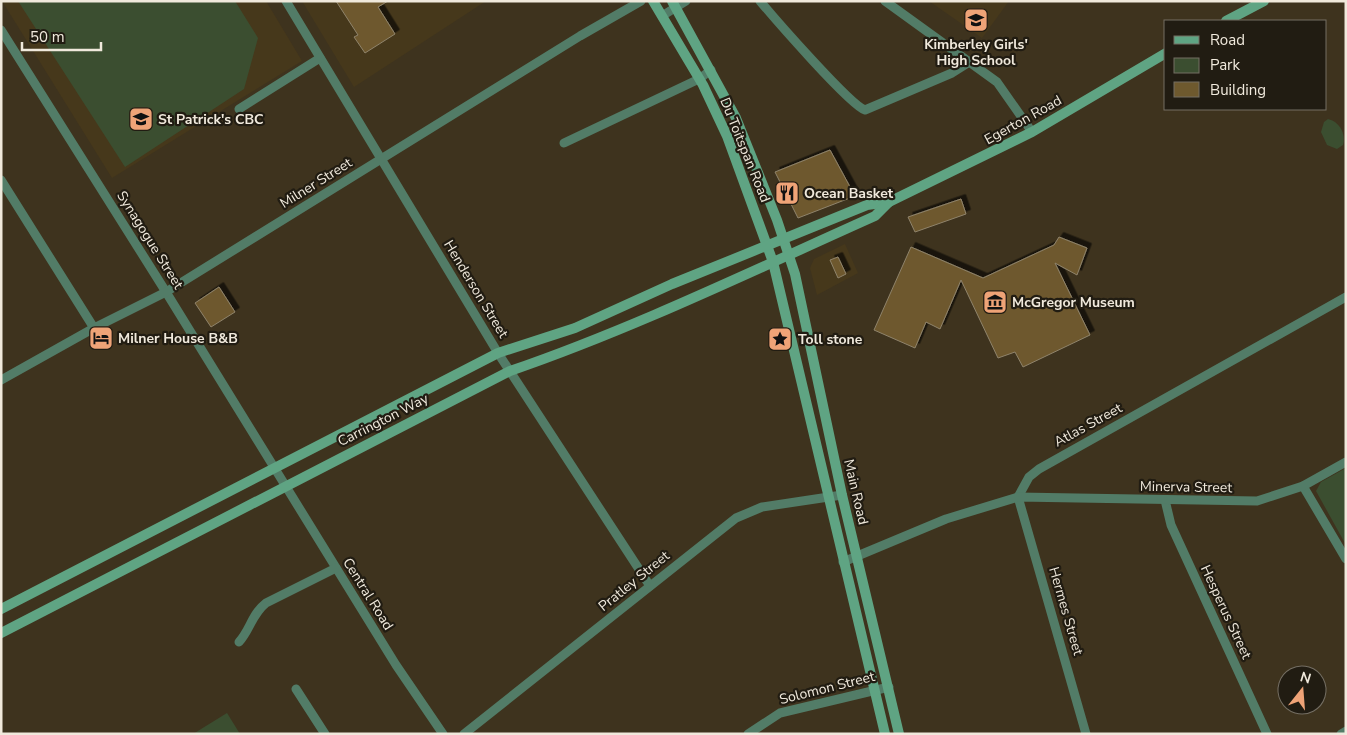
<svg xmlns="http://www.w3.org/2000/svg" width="1347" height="735" font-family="'Nunito Sans',sans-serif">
<defs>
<filter id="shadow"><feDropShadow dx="4.5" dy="-4.5" stdDeviation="0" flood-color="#0009"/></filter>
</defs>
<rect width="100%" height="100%" fill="#3e331e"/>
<!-- built -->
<g fill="#46381b">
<path d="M2,1h264l36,60 -190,117z"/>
<path d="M302,1h184l-132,86z"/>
<path d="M929,1h80l-27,37z"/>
<path d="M845,244l13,29 -41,22 -7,-27 4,-9z"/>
</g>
<!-- green -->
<g fill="#3b4e30">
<path d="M18,1h217l23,37 -14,51 -119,78z"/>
<path d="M1328,119c12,3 18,15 15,26l-6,4 -10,-4 -6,-13 3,-10z"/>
<path d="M1346,468v77l-30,-54 5,-9z"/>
<path d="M227,713l13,21h-47z"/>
</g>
<!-- building -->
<g fill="#6e592e" stroke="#8f836b" filter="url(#shadow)">
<path d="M336,1h52l-10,6 17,27 -30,19 -11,-16 4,-2z"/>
<path d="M830,150l25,46 -57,22 -23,-46z"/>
<path d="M961,199l5,15 -51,18 -7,-15z"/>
<path d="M1059,237l28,11 -10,27 -22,-12 35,72 -67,32 -8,-15 -17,6 -37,-78 -21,49 -14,-7 -11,26 -41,-18 37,-83 72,31 71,-33z"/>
<path d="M838,257l8,17 -8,4 -8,-18z"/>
<path d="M219,287l16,25 -24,15 -16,-24z"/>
</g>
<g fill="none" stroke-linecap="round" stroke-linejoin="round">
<!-- street -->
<g stroke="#527c67" stroke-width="9">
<path d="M286,1l212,352 152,233"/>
<path d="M760,1c15,18 90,104 105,109l87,-37 19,-12"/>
<path d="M885,1l112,81 35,50"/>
<path d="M662,16l24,-15"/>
<path d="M1,30l165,262 230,373 47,69"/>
<path d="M239,109l81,-51"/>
<path d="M564,143l135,-64 12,-9"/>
<path d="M1,180l93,148"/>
<path d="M1,380l93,-52 72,-36 414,-256 61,-35"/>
<path d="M1303,486l43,73"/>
<path d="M1018,497l11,-20 10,-8 307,-172"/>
<path d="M1018,497l68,237"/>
<path d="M1165,500l6,25 96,209"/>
<path d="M843,562l103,-43 72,-22 239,4 46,-15 43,-24"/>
<path d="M239,642c11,-12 13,-28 27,-39l70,-35"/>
<path d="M296,689l29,45"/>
<path d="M464,734l272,-216 26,-11 80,-12"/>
<path d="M748,734l32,-21 109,-26"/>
<path d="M1341,734l5,-3"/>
</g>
<!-- secondary -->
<g stroke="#5fa483" stroke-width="10">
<path d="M653,1l50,84 24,51 46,126 112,472"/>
<path d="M672,1l64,117 41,102 18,54 47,221 57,239"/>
<path d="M1226,21l38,-20"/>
<path d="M1,609l497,-256 77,-25 97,-44 195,-79 22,-3 143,-70 134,-79"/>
<path d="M1,633l509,-262c125,-43 244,-101 365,-155l14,-14"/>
</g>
</g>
<!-- icons -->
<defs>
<g id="school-square" transform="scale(1.25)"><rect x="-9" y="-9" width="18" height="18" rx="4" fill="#efa377" stroke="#211c12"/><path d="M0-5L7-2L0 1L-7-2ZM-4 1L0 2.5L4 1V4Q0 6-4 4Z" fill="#111"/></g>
<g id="restaurant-square" transform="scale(1.25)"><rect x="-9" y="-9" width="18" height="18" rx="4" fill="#efa377" stroke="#211c12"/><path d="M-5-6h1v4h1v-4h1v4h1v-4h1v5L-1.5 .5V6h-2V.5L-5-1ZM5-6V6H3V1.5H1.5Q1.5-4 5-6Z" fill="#111"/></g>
<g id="museum-square" transform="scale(1.25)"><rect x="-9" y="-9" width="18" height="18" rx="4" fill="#efa377" stroke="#211c12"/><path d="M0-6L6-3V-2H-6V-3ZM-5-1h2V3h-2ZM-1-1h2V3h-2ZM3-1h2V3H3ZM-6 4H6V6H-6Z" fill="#111"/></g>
<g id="hotel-square" transform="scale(1.25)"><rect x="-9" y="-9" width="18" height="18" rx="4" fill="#efa377" stroke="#211c12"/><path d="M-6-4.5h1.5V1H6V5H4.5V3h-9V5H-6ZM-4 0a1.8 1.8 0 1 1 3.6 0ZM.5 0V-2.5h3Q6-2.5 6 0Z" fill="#111"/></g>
<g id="sight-square" transform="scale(1.25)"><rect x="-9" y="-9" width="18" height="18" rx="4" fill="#efa377" stroke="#211c12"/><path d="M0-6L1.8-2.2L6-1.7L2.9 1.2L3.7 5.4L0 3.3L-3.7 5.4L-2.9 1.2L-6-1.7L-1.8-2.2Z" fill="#111"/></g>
</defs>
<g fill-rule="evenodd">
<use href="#school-square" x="976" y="20"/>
<use href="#school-square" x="141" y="119"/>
<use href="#restaurant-square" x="787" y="193"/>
<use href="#museum-square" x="995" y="302"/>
<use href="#hotel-square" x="101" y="338"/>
<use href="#sight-square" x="780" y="339"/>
</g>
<g text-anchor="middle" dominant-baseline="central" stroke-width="4.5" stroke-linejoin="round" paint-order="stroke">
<!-- poi labels -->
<g font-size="14" font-weight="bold" fill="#f0e9dc" stroke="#211c12" text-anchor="start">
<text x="976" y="44" text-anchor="middle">Kimberley Girls'<tspan x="976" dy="16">High School</tspan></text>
<text x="158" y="119">St Patrick's CBC</text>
<text x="804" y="193">Ocean Basket</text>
<text x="1012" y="302">McGregor Museum</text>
<text x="118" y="338">Milner House B&amp;B</text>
<text x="798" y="339">Toll stone</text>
</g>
<!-- street labels -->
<g font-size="14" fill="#f0e9dc" stroke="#211c12">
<text transform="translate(1023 120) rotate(-29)">Egerton Road</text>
<text transform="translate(745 150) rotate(68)">Du Toitspan Road</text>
<text transform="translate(316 183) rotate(-32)">Milner Street</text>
<text transform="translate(150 240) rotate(58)">Synagogue Street</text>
<text transform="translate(476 289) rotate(59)">Henderson Street</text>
<text transform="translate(383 420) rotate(-27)">Carrington Way</text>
<text transform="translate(1088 425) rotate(-29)">Atlas Street</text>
<text transform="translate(1186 487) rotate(1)">Minerva Street</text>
<text transform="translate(856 492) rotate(77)">Main Road</text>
<text transform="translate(634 581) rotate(-39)">Pratley Street</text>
<text transform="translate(368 594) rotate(58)">Central Road</text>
<text transform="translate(1066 611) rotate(74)">Hermes Street</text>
<text transform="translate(1226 612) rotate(65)">Hesperus Street</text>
<text transform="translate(827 688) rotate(-14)">Solomon Street</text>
</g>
</g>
<!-- border -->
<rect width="1347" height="735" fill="none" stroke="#f0e9dc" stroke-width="5"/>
<!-- legend -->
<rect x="1164" y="20" width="162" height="90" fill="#211c12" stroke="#746e63"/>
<rect x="1174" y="36" width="25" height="8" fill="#5fa483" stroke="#746e63"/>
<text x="1210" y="45" font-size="15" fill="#f0e9dc">Road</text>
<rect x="1174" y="58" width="25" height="15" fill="#3b4e30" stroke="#746e63"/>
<text x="1210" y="70" font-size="15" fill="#f0e9dc">Park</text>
<rect x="1174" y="82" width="25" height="15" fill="#6e592e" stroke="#746e63"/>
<text x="1210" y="95" font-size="15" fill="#f0e9dc">Building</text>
<!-- north arrow -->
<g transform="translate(1302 690) rotate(17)"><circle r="24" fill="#211c12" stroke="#746e63"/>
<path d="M0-4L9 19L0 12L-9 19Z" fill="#efa377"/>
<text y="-8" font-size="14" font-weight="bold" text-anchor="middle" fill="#f0e9dc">N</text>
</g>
<!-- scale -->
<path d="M22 42v8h79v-8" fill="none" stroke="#f0e9dc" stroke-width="2.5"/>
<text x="30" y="42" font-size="15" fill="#f0e9dc" stroke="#211c12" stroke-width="4" paint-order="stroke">50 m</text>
</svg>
